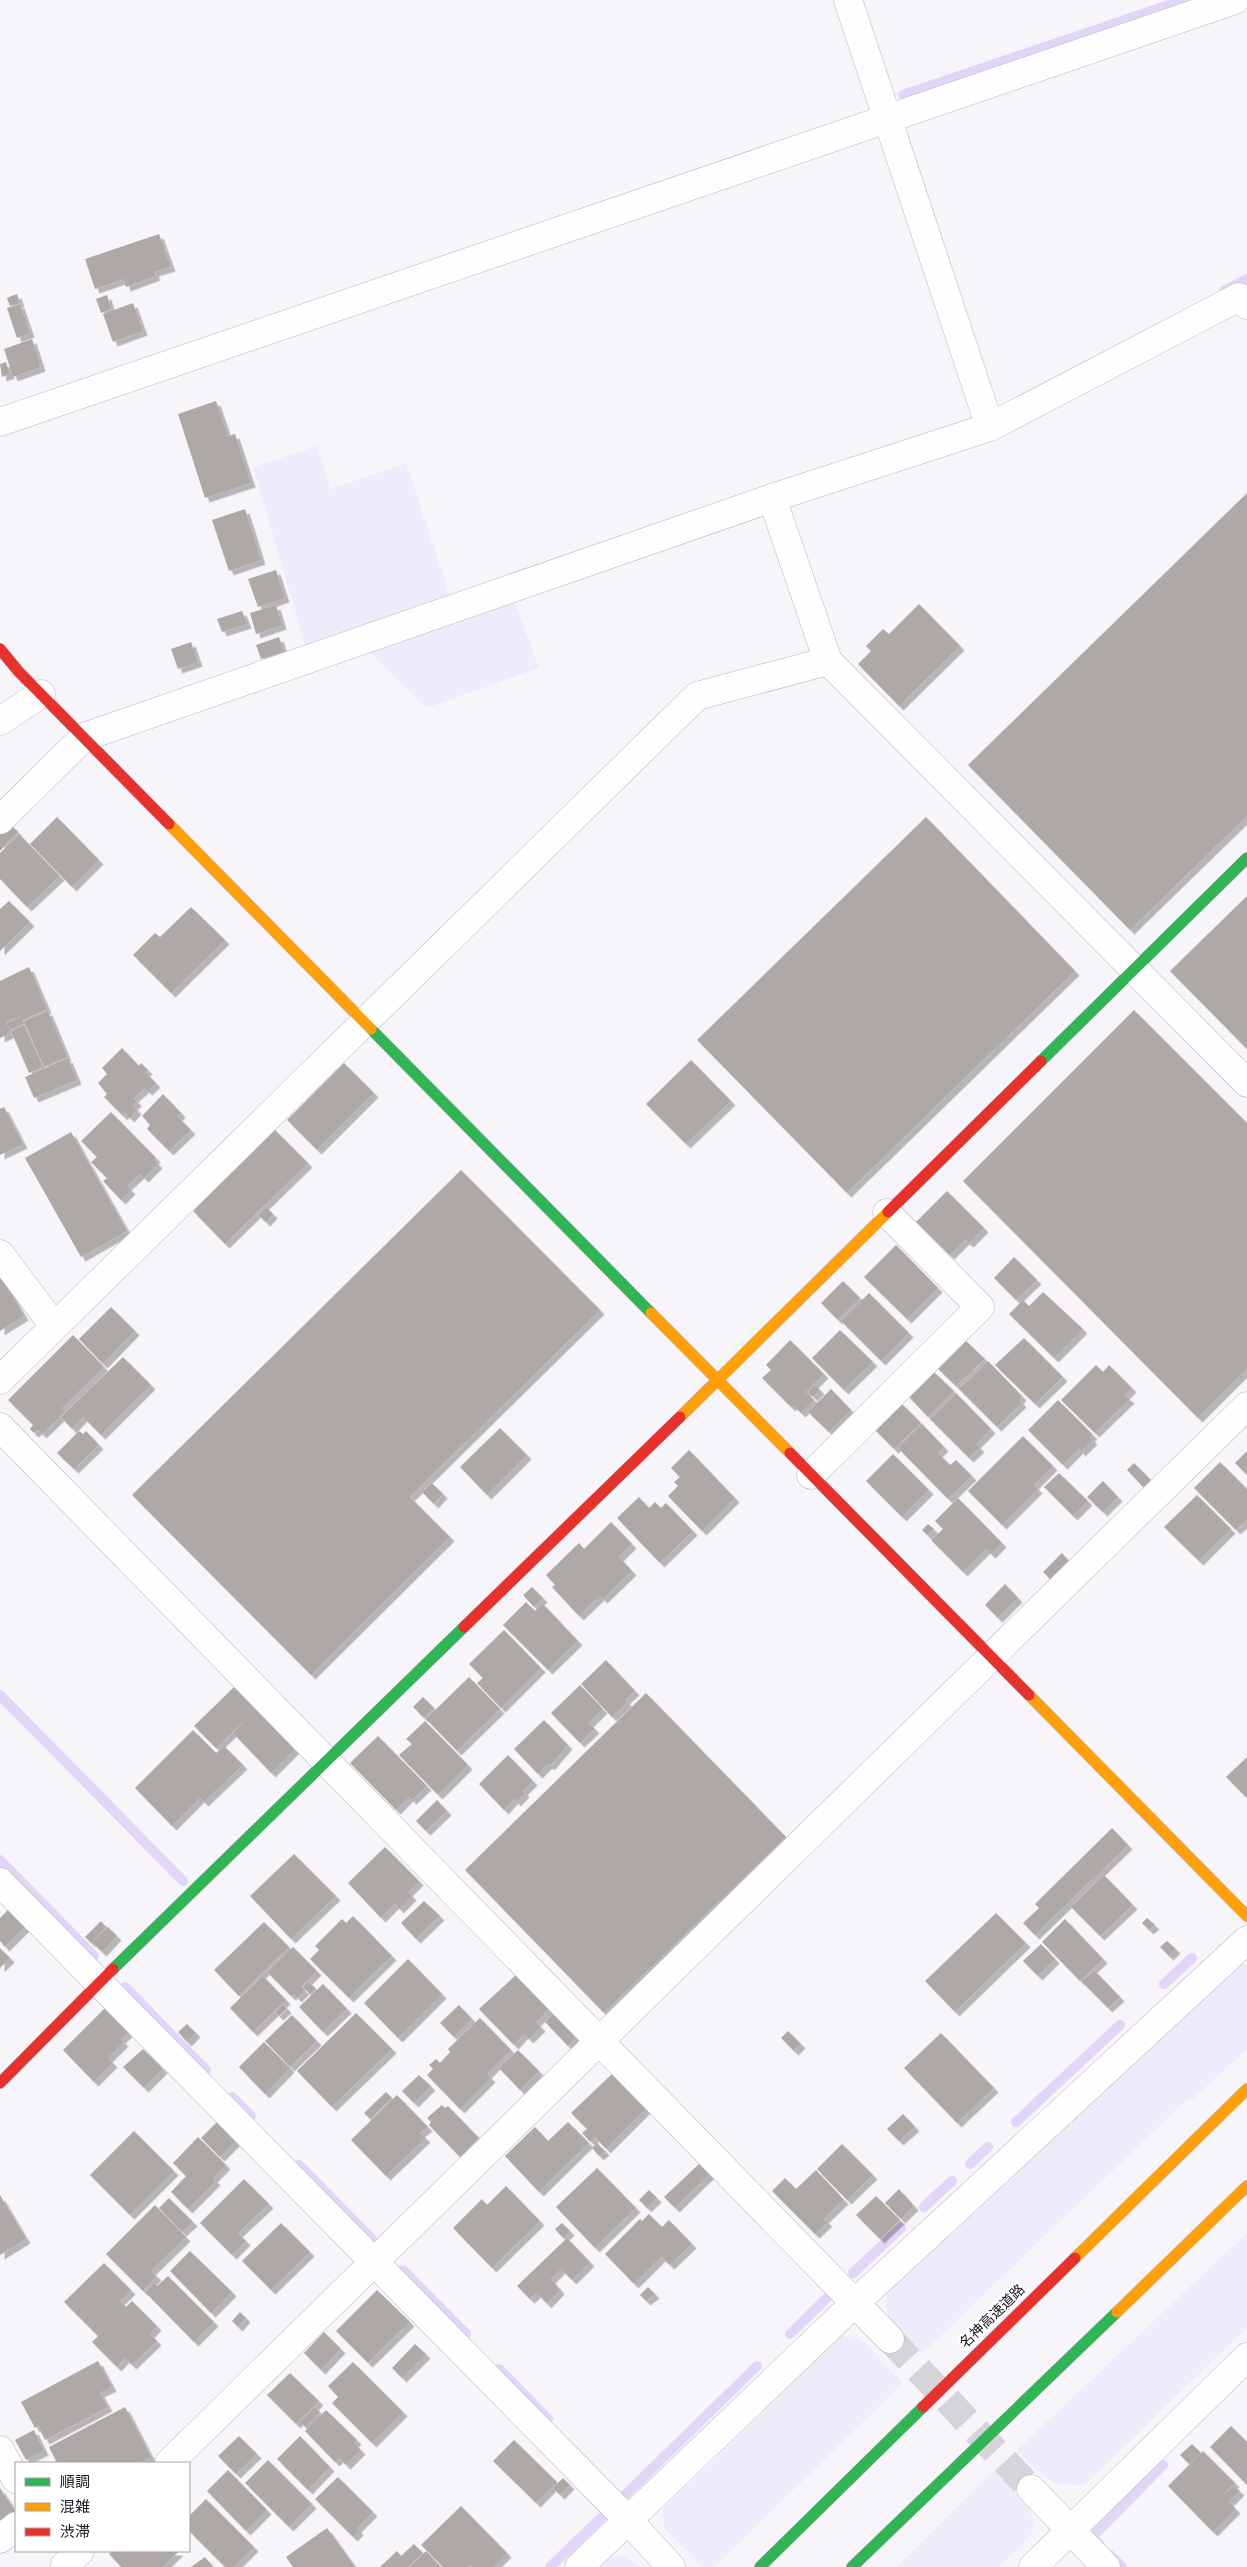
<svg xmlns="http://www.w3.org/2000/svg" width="1247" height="2567" font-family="Overpass,'Noto Sans JP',sans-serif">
<defs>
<filter id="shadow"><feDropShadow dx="4.5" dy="4.5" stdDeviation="0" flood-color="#0004"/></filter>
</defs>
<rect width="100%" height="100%" fill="#f7f5fa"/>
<!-- green -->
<g fill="#f0ebfb">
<path d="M317,446l13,43 76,-26 45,136 -145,49 -53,-181z"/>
<path d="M513,596l26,72 -112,40 -63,-61z"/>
<path d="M1239,1965h8v84l-53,49 -12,6 -260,250c-20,-20 -45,-35 -33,-65z"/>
<path d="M1247,2233v95l-162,156c-36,5 -45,-11 -68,-34z"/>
<path d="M842,2336l15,1 7,5 39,41 -189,184h-12l-38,-39 -1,-19z"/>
<path d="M994,2471c14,15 48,39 37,63 -4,9 -25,25 -32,33h-102z"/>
<path d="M625,2556l15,11h-40l9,-9z"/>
</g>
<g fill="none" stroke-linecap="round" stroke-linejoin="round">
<!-- stream -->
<g stroke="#e1d6f7" stroke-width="10">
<path d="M903,95l281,-95"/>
<path d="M1224,291l23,-12"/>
<path d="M0,1695l183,186"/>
<path d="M0,1860l94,96"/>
<path d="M1164,1984l28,-26"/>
<path d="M125,1987l81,83"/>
<path d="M232,2097l19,19"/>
<path d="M1016,2122l104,-97"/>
<path d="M970,2164l18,-17"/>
<path d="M299,2165l73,74"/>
<path d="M924,2207l28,-26"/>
<path d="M403,2270l63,64"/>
<path d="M853,2273l48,-45"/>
<path d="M790,2334l40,-39"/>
<path d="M499,2369l49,50"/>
<path d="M625,2495l132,-129"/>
<path d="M1100,2545l-8,-8 71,-72"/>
<path d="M1110,2555l12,12"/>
<path d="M550,2567l53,-51"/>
</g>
</g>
<!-- building -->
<g fill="#aea9a6" filter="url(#shadow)">
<path d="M159,234l12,33 -17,5 2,4 -30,11 -2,-8 -29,10 -10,-30z"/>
<path d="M17,294l3,9 -10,3 -3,-8z"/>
<path d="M107,295l4,14 -10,4 -5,-14z"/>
<path d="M133,303l10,28 -30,11 -10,-28z"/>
<path d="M20,304l10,29 -13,5 -10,-30z"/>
<path d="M32,339l9,28 -28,10 -9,-28z"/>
<path d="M6,362l4,12 -8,3 -2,-13z"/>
<path d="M216,401l12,35 7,-2 16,49 -46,15 -27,-84z"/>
<path d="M1247,493v323l-117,114 -162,-165z"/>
<path d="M245,509l16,51 -32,11 -17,-51z"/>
<path d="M276,570l9,28 -27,9 -10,-28z"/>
<path d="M919,604l41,42 -61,60 -41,-42 13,-13 -5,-5 17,-17 6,5z"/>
<path d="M276,605l6,20 -26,9 -6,-21z"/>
<path d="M242,611l5,13 -25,8 -5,-13z"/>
<path d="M279,637l5,15 -23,7 -5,-14z"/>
<path d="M191,642l7,20 -20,7 -7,-20z"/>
<path d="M57,817l42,43 -27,27 -42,-43z"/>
<path d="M926,817l149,154 -228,222 -150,-153z"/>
<path d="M8,822l10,10 -18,19v-21z"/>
<path d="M19,834l41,42 -33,31 -27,-28v-26z"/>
<path d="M1247,896v153l-77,-78z"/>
<path d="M9,901l21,21 -30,29v-42z"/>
<path d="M191,907l34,33 -54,53 -38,-38 22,-22 5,4z"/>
<path d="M29,967l18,42 -24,11 1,4 -14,6 -3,-7 15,-7 -16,6 5,11 -11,5v-57z"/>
<path d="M1134,1010l113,113v246l-49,49 -235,-237z"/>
<path d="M48,1011l19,46 -23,10 -20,-46z"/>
<path d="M24,1025l19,42 -14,6 -18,-42z"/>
<path d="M122,1048l17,18 2,-3 7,7 -3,2 11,11 -8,8 -3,-3 -11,10 3,4 -4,4 4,4 -7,8 -5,-5 -2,3 -19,-19 3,-3 -9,-11 9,-9 -5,-6z"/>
<path d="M68,1058l9,22 -43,18 -9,-21z"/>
<path d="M691,1060l40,41 -45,43 -40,-40z"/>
<path d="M344,1063l30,30 -57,57 -30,-30z"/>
<path d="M163,1094l18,19 -3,4 13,13 -22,21 -22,-22 3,-4 -8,-9z"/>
<path d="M4,1107l19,37 -23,11v-46z"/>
<path d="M111,1112l45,46 -2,2 4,4 -14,14 -4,-4 -13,12 4,4 -10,10 -18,-19 4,-3 -16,-16 6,-5 -16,-16z"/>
<path d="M275,1130l33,33 -83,81 -32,-33z"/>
<path d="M71,1132l56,99 -46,26 -56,-99z"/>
<path d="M461,1170l139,140 -190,187 40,40 -139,138 -179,-180z"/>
<path d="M947,1191l37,37 -15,15 -4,-3 -15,15 -34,-33z"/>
<path d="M266,1207l7,7 -7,8 -8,-7z"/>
<path d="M896,1245l42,43 -31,31 -43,-42z"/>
<path d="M1014,1257l23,23 -21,20 -22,-22z"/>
<path d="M0,1274l24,42 -24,15z"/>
<path d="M843,1281l17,17 -22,22 -17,-17z"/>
<path d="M1043,1292l40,37 -29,29 -45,-44 14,-14 6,6z"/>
<path d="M869,1293l40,40 -28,28 -40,-40z"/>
<path d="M111,1307l24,24 -32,33 -24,-25z"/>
<path d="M840,1330l33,32 -29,28 -32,-32z"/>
<path d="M73,1335l31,32 -42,41 4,3 -24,23 -4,-4 -4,3 -4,-4 3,-4 -25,-25z"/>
<path d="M1024,1338l39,39 -28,27 -40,-39z"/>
<path d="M790,1340l34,34 -18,18 8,8 -13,13 -8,-8 -2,2 -29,-29 9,-8 -5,-5z"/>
<path d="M966,1341l19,18 -29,27 -18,-17z"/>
<path d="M123,1357l28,28 -50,50 -18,-18 -11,12 -11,-12z"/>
<path d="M988,1361l34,35 -3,4 3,3 -25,24 -38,-38z"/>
<path d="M1096,1365l7,7 6,-7 23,23 -7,7 5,4 -35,34 -34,-33z"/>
<path d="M934,1372l20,19 -26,26 -19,-20z"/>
<path d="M815,1385l5,5 -7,7 -5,-5z"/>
<path d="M831,1389l20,21 -22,22 -21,-20z"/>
<path d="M956,1393l35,36 -15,15 4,4 -11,10 -39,-39z"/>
<path d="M1058,1400l35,35 -3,2 3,3 -12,12 -2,-3 -16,16 -35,-35z"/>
<path d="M901,1403l20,20 -27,26 -20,-20z"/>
<path d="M922,1424l22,23 -6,6 12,12 6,-5 16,16 -24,23 -50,-51z"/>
<path d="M500,1428l27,27 -40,40 -27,-28z"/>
<path d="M79,1431l4,3 3,-3 13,14 -25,24 -17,-16z"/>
<path d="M1023,1436l30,30 -19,19 4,4 -36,36 -34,-34z"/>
<path d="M689,1450l46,48 -33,33 -34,-35 10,-10 -4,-4 6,-5 -9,-9z"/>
<path d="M1247,1451v24l-12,-12z"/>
<path d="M893,1454l36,36 -27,27 -36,-36z"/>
<path d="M1220,1462l27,27v31l-11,10 -42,-42z"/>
<path d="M1134,1463l19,19 -7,8 -19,-20z"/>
<path d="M1059,1473l29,28 -15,15 -29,-29z"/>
<path d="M1103,1481l15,16 -15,15 -16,-15z"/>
<path d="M432,1483l11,11 -9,10 -12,-12z"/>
<path d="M1197,1495l34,34 -32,32 -35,-34z"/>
<path d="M639,1497l10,11 6,-6 6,6 5,-5 27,28 -33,32 -43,-45z"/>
<path d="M958,1498l44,45 -11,11 -5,-5 -23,23 -32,-32 12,-11 -8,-8z"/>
<path d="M611,1522l21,22 -13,13 13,14 -29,28 -3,-3 -21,20 -27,-29 3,-2 -9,-10 33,-32 5,6z"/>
<path d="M928,1524l6,5 -7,6 -5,-5z"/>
<path d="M1062,1553l8,9 -18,19 -9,-9z"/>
<path d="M1005,1584l13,14 -20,20 -13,-13z"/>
<path d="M532,1587l11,11 -9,9 -11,-12z"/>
<path d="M526,1602l9,9 7,-8 36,38 -30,29 -45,-45z"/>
<path d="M504,1630l37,38 -40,40 -24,-25 6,-5 -14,-14z"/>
<path d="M606,1660l29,31 -10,9 3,2 -16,15 -31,-33z"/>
<path d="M469,1677l31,32 -43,42 -31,-32z"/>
<path d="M580,1685l23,24 -14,14 6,6 -15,14 -29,-30z"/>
<path d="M235,1686l61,62 -25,25 -38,-40 15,-16 -32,31 -22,-22z"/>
<path d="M646,1693l140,144 -182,176 -139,-143z"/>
<path d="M423,1697l11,11 -10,10 -11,-11z"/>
<path d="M544,1720l24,25 -18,21 -2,-2 -10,10 -24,-25z"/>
<path d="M425,1721l43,44 -30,30 -39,-40 13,-11 -6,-5z"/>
<path d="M193,1730l23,23 8,-7 19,19 -39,37 -4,-4 -28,28 -37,-38z"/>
<path d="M378,1736l49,50 -15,14 -3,-3 -13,13 -46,-47z"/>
<path d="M508,1755l25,26 -10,10 2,2 -9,9 -2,-3 -10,11 -25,-26z"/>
<path d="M1247,1757v41l-21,-21z"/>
<path d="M437,1800l10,11 -21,20 -10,-10z"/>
<path d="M1112,1828l16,17 -93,90 -12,-12 16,-15 -4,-4z"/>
<path d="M385,1847l34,34 -11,11 4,4 -13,13 -4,-5 -14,14 -33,-35z"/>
<path d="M294,1854l42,42 -45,43 -41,-43z"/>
<path d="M1104,1875l29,30 -33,31 -29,-29z"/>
<path d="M424,1901l16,15 -24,23 -15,-16z"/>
<path d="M9,1909l17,17 -21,21 -5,-6v-23z"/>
<path d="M996,1913l30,30 -71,69 -30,-31z"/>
<path d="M353,1916l39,40 -43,42 -39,-39 9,-9 -4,-4 27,-27 4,4z"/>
<path d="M1147,1918l8,7 -6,5 -7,-7z"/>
<path d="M1065,1919l38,40 -23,22 -38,-39z"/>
<path d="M101,1921l5,6 -15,16 -6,-6z"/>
<path d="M264,1922l25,25 -50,49 -25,-26z"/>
<path d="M108,1927l9,9 -15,16 -10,-10z"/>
<path d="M1167,1941l9,8 -7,7 -9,-9z"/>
<path d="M1041,1944l14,15 -17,17 -15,-15z"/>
<path d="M293,1947l24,24 -16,16 4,3 -8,8 -3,-4 -3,2 -24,-24z"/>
<path d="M0,1948l10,10 -10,10z"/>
<path d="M408,1959l34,35 -44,44 -34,-35z"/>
<path d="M1094,1970l26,27 -12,11 -26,-26z"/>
<path d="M517,1974l34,34 -15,14 5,5 -12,12 -5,-5 -10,11 -35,-36z"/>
<path d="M263,1976l23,24 -33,32 -23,-24z"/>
<path d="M308,1981l8,8 -6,5 -7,-7z"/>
<path d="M323,1984l24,25 -24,23 -24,-25z"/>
<path d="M283,2004l4,5 -8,7 -4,-4z"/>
<path d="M459,2005l13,14 -18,18 -14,-14z"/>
<path d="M107,2006l24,24 -10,9 3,3 -16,16 5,5 -19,19 -31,-32z"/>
<path d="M356,2013l36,36 -60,58 -35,-36z"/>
<path d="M554,2013l23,23 -9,10 -23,-24z"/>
<path d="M292,2015l25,26 -27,26 -25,-26z"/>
<path d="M480,2018l31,32 -24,24 4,4 -31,31 -33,-34 6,-6 -4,-4 7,-6 4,4 10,-11 -2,-3z"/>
<path d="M187,2024l9,9 -9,9 -9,-10z"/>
<path d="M788,2031l13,13 -7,7 -13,-13z"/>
<path d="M941,2033l53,55 -37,35 -53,-55z"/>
<path d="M264,2042l26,26 -25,26 -26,-27z"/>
<path d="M143,2049l20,20 -19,19 -21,-21z"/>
<path d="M518,2050l21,21 -19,19 -21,-22z"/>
<path d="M613,2073l34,35 -41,41 -11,-12 -4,5 -9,-9 5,-4 -16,-16z"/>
<path d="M419,2075l12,11 -17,17 -12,-12z"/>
<path d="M386,2092l6,6 -22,21 -6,-6z"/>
<path d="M397,2095l31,32 -8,6 6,5 -40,38 -35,-36z"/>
<path d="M442,2105l3,3 3,-2 31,32 -19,19 -31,-32 2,-3 -4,-4z"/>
<path d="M903,2114l12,13 -16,14 -12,-12z"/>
<path d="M217,2122l19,19 -16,16 -19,-19z"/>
<path d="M568,2122l21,21 -50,49 -34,-36 30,-29 13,14z"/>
<path d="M134,2131l40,40 -44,44 -40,-40z"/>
<path d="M198,2137l28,28 -13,13 3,3 -28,28 -17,-17 15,-16 -13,-13z"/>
<path d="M597,2143l8,8 -6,5 -7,-8z"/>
<path d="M842,2144l31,31 -26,25 -30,-31z"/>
<path d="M700,2163l10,11 -35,34 -11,-11z"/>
<path d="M597,2168l39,40 -41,40 -39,-41z"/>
<path d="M816,2170l28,30 -20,19 4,3 -13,12 -43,-43 13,-13 11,11z"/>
<path d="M244,2179l25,25 -31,29 8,8 -14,14 -32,-32z"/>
<path d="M506,2186l34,35 -48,47 -39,-40 29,-29 5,6z"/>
<path d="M899,2189l15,17 -13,13 -16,-16z"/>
<path d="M649,2190l8,8 -10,10 -8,-8z"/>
<path d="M0,2195l26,44 -26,16z"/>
<path d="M876,2196l24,24 -20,19 -24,-24z"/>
<path d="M169,2198l24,24 -11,10 -23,-24z"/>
<path d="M155,2205l31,32 -35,34 6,5 -14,15 -37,-37z"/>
<path d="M649,2214l13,13 7,-7 23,24 -22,21 -9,-8 -27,27 -29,-30 35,-35 2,2z"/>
<path d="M281,2223l29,29 -39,38 -29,-29z"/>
<path d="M562,2223l8,8 -7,7 -8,-9z"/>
<path d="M567,2238l23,24 -18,18 -11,-11 -10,10 9,11 -13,14 -10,-11 -7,6 -13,-13z"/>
<path d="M190,2251l42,41 -21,21 -41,-42z"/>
<path d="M104,2263l27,27 -11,11 6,6 6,-6 25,25 -7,8 7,7 -25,24 -7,-7 -8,9 -25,-25 6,-6 -34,-34z"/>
<path d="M168,2276l46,46 -20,20 -49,-50 9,-9 3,3z"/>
<path d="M648,2287l7,7 -9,7 -6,-6z"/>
<path d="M377,2290l33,32 -42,41 -32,-32z"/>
<path d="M240,2312l6,6 -8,9 -6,-6z"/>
<path d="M324,2332l17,17 -20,21 -17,-17z"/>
<path d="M415,2344l11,10 -24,24 -10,-10z"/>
<path d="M98,2361l14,26 -12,6 8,14 -63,33 -7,-14 -3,2 -14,-26z"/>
<path d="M353,2362l50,50 -31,31 -40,-40 6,-6 -10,-11z"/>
<path d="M290,2373l29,28 -23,23 -29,-29z"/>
<path d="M125,2407l26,50 -11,6h-83l-8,-16z"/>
<path d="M315,2407l5,5 -15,15 -5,-5z"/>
<path d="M326,2410l31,30 -3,3 7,7 -15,15 -7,-7 -4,4 -30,-31z"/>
<path d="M1231,2426l16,16v43l-37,-38z"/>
<path d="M34,2430l10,21 -18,9 -11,-20z"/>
<path d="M239,2436l18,18 -21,20 -18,-18z"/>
<path d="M300,2436l30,31 -22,23 -31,-31z"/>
<path d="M514,2440l43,42 -21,21 -43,-42z"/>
<path d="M1192,2444l9,9 -12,11 -9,-9z"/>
<path d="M1203,2451l32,32 -12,12 11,-9 6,5 -11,11 7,7 -23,23 -45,-46z"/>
<path d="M268,2460l44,44 -23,23 -44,-44z"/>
<path d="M228,2470l39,40 -21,21 -39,-40z"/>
<path d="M338,2477l35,35 -16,16 2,3 -6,6 -38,-38z"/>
<path d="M563,2478l7,7 -10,10 -7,-7z"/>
<path d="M0,2488l15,23 -15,10z"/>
<path d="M206,2499l48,48 -20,20h-9l-36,-36v-15z"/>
<path d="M461,2506l46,47 -14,14h-20l-3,-2 -2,2h-25l-22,-22z"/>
<path d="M327,2528l28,39h-62l-7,-10z"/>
<path d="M414,2544l9,9 -15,14h-28l17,-16 4,5z"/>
<path d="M112,2551h67l-16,16h-42l-12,-13z"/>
<path d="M426,2551l15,16h-31z"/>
<path d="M205,2557l8,10h-22z"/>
</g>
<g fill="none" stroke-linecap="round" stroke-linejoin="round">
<!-- street-tunnel -->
<path stroke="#d6d3d9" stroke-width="28" stroke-dasharray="28 14" stroke-linecap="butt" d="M890,2339l141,150"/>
<!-- street casing -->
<g stroke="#b8b5be" stroke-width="29">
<g id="street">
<path d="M848,0l142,427"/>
<path d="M0,422l1235,-422"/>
<path d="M772,498l56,163"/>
<path d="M0,721l41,-27"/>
<path d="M0,820l84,-83 688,-239 218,-71 249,-130 8,8"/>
<path d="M0,1254l54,72"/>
<path d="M0,1380l697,-684 131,-35 419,422"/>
<path d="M0,1427l890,912"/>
<path d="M811,1475l169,-168 -93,-94"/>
<path d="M0,1882l628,638 43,47"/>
<path d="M0,2450l16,29"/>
<path d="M169,2463l1078,-1057"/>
<path d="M1031,2489l75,78"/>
<path d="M0,2539l16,-13"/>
<path d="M65,2565l15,-14"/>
<path d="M579,2567l276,-264 392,-363"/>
<path d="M1033,2567l214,-210"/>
</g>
</g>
<!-- fast casing -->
<g stroke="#b8b5be" stroke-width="12">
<g id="fast">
<path d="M371,1029l280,284"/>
<path d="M1041,1061l206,-203"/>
<path d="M113,1969l351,-342"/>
<path d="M760,2567l163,-160"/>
<path d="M852,2567l265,-255"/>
</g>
</g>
<!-- slow casing -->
<g stroke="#b8b5be" stroke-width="12">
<g id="slow">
<path d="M169,824l202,205"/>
<path d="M651,1313l139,140"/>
<path d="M680,1417l208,-205"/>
<path d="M1029,1695l218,221"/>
<path d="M1075,2258l172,-169"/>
<path d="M1117,2312l130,-126"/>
</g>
</g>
<!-- jam casing -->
<g stroke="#b8b5be" stroke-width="12">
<g id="jam">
<path d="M0,649l19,23 150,152"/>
<path d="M888,1212l153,-151"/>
<path d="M790,1453l239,242"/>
<path d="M464,1627l216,-210"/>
<path d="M0,2083l113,-114"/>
<path d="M923,2407l152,-149"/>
</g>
</g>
<!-- street -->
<use href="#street" stroke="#fefefe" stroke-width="28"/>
<!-- fast -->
<use href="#fast" stroke="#30b455" stroke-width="11"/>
<!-- slow -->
<use href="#slow" stroke="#ff9f0a" stroke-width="11"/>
<!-- jam -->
<use href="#jam" stroke="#e5322d" stroke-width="11"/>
</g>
<g text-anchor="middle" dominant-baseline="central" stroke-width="5" stroke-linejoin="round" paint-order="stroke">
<!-- street labels -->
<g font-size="14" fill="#181420" stroke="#fff">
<text transform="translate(993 2317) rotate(-44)">名神高速道路</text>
</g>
</g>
<!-- legend -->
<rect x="15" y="2462" width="175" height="90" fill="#ffffff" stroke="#a3a1a6"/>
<rect x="25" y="2478" width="25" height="8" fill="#30b455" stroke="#a3a1a6"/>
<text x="60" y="2487" font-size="15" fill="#181420">順調</text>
<rect x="25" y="2503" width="25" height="8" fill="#ff9f0a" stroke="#a3a1a6"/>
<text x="60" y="2512" font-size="15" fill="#181420">混雑</text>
<rect x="25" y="2528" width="25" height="8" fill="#e5322d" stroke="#a3a1a6"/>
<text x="60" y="2537" font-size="15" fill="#181420">渋滞</text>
</svg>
